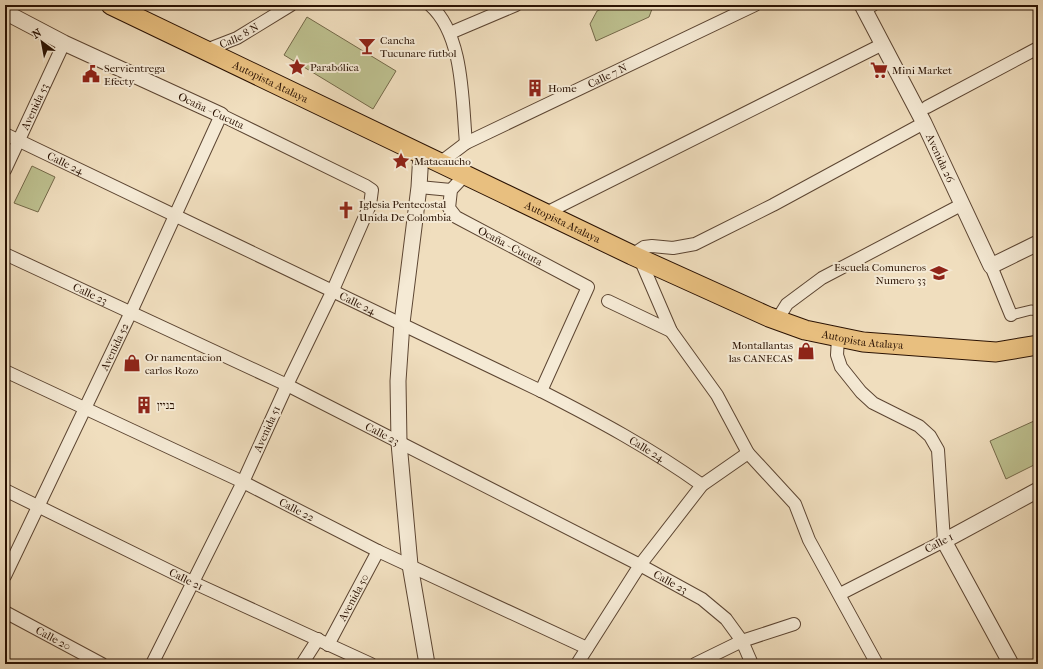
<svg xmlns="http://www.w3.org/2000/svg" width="1043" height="669" font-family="'IM FELL French Canon','Frank Ruhl Libre',serif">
<rect width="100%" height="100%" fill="#f0debe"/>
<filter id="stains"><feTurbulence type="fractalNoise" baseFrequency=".005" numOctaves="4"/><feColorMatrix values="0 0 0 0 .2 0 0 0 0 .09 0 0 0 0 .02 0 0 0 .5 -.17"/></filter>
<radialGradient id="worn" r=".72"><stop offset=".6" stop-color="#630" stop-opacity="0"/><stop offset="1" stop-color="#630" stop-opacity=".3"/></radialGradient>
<!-- green -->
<g fill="#bdc08f" stroke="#746949">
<path d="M610,5h40l2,4 -3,8 -53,24 -6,-17 7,-13z"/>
<path d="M307,17l89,54 -23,38 -89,-54z"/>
<path d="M32,166l23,11 -17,35 -24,-9z"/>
<path d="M1034,421l4,9v33l-32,16 -16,-38z"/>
</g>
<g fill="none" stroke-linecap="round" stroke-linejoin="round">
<!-- pedestrian casing -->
<g stroke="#5c4532" stroke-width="11">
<path id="pedestrian" d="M1011,315l20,-5 7,1"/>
</g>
<!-- minor casing -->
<g stroke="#5c4532" stroke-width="14">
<g id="minor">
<path d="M430,5c34,30 32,96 36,138"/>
<path d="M864,10l9,-5"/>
<path d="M450,33l66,-28"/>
<path id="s1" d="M206,50l31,-12 54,-33"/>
<path d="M927,107l111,-59"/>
<path id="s2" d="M5,134l536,257c57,29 109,57 161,94"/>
<path id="s3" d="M441,162l25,-19 289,-138"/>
<path id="s4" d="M5,170l59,-127"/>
<path id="s5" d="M466,174l-15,16 -2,18 7,9 132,70 -47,104"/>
<path d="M419,187l32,3"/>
<path d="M546,213l337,-169"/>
<path id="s6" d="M5,254l282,131 353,180 62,34 24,20 16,22 10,23"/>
<path d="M632,255l12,-8 8,-1 21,2 22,-4 78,-39 151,-82"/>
<path d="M640,259l31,72 46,64 31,58 47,51 14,36 68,124"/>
<path d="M991,266l20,49"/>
<path d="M608,301l63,30"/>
<path d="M777,320l10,-16 35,-26 139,-73"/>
<path d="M838,338l-1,17 4,12 20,25 12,11 46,23 11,10 8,14 6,91 -104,53"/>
<path id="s7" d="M5,371l238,111 135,69 209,97"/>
<path id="s8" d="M5,490l187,92 179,82"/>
<path id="s9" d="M5,576l126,-264 90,-197 145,71 6,4 -2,15 -37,85 -46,95 -44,97 -91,182"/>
<path id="s10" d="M5,612l97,52"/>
<path id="s11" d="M328,645l50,-94"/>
<path d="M302,664l16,-25"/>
<path d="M577,664l63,-99 62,-80 46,-32"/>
<path d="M695,664l47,-23 52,-17"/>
</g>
</g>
<!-- tertiary casing -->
<g stroke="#5c4532" stroke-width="17">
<g id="tertiary">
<path id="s12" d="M862,5l62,118 67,143 47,-23"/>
<path d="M5,12l59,31 157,72"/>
<path d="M421,153l-2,34 -17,136 -4,58 1,62 11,122 17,99"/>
<path d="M1011,664l-67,-123 94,-51"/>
</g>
</g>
<!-- primary casing -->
<g stroke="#2a1203" stroke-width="21">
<g id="primary">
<path id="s13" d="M111,5l521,250 137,62 36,13 58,12 133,10 42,-7"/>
</g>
</g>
<!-- pedestrian -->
<use href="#pedestrian" stroke="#f5ead5" stroke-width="9"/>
<!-- minor -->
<use href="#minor" stroke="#f5ead5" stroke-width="12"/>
<!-- tertiary -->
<use href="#tertiary" stroke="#f5ead5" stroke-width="15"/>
<!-- primary -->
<use href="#primary" stroke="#e8bf7f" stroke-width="19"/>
</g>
<!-- icons -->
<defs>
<g id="bar-bare" transform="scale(1.38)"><path d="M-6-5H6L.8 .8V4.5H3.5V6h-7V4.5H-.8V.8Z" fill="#8f2418" stroke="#f5ead5" stroke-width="2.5" paint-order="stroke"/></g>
<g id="sight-bare" transform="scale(1.38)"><path d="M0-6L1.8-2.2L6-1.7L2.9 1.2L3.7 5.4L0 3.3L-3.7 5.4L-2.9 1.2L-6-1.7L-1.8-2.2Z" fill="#8f2418" stroke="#f5ead5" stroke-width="2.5" paint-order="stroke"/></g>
<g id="supermarket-bare" transform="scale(1.38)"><path d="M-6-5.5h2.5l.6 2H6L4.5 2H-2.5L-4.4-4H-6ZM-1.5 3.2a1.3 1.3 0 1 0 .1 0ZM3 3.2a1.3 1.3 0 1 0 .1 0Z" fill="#8f2418" stroke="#f5ead5" stroke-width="2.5" paint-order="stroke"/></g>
<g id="civic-bare" transform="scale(1.38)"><path d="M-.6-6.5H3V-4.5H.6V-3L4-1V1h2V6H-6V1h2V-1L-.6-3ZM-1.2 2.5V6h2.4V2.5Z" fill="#8f2418" stroke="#f5ead5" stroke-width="2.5" paint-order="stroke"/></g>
<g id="building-bare" transform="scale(1.38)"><path d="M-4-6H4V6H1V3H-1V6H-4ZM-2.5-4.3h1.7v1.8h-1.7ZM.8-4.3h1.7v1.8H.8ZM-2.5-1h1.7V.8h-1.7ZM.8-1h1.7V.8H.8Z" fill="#8f2418" stroke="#f5ead5" stroke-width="2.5" paint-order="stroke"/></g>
<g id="church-bare" transform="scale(1.38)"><path d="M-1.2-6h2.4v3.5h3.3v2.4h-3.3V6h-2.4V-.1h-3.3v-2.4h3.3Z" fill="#8f2418" stroke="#f5ead5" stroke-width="2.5" paint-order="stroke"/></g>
<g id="school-bare" transform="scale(1.38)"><path d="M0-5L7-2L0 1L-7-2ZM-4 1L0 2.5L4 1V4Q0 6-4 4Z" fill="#8f2418" stroke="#f5ead5" stroke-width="2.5" paint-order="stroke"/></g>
<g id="shop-bare" transform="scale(1.38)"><path d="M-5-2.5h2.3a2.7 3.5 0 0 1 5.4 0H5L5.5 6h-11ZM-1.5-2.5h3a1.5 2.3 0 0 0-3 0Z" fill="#8f2418" stroke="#f5ead5" stroke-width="2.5" paint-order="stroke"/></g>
</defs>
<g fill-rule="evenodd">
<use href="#bar-bare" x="367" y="46"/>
<use href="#sight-bare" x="297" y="67"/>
<use href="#supermarket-bare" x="879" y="70"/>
<use href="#civic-bare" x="91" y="74"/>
<use href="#building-bare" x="535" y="88"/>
<use href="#sight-bare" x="401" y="161"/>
<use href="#church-bare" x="346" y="210"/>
<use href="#school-bare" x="939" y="273"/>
<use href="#shop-bare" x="806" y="351"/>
<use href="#shop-bare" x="132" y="363"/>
<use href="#building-bare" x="144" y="405"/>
</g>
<g text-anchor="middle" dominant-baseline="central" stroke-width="4" stroke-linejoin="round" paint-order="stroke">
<!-- street labels -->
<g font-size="11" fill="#2a1203" stroke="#f5ead5">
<text stroke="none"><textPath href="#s1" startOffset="36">Calle 8 N</textPath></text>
<text stroke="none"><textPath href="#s3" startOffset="188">Calle 7 N</textPath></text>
<text stroke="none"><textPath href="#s13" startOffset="177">Autopista Atalaya</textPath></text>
<text stroke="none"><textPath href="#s4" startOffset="70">Avenida 53</textPath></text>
<text transform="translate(211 111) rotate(25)">Ocaña - Cucuta</text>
<text stroke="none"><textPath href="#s12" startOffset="172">Avenida 26</textPath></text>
<text stroke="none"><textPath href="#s2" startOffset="67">Calle 24</textPath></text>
<text stroke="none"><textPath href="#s13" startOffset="501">Autopista Atalaya</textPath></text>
<text stroke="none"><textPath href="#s5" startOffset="113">Ocaña - Cucuta</textPath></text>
<text stroke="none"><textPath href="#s6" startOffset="94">Calle 23</textPath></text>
<text stroke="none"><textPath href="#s2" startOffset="391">Calle 24</textPath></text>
<text stroke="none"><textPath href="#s13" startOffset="825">Autopista Atalaya</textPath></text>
<text stroke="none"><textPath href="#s9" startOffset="254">Avenida 52</textPath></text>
<text transform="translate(267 429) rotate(-66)">Avenida 51</text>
<text stroke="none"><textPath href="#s6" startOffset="418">Calle 23</textPath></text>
<text stroke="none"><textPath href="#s2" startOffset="715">Calle 24</textPath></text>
<text stroke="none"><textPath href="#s7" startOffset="323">Calle 22</textPath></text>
<text transform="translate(939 543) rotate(-28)">Calle 1</text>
<text stroke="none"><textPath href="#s8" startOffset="202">Calle 21</textPath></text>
<text stroke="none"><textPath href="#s6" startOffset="742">Calle 23</textPath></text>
<text stroke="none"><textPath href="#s11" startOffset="54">Avenida 50</textPath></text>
<text stroke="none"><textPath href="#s10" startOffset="55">Calle 20</textPath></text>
</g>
<!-- poi labels -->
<g font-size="11" fill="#2a1203" stroke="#f5ead5" text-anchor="start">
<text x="380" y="40">Cancha<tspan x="380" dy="13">Tucunare futbol</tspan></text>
<text x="310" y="67">Parabólica</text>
<text x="104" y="68">Servientrega<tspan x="104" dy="13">Efecty</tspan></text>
<text x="892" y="70">Mini Market</text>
<text x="548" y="88">Home</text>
<text x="414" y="161">Matacaucho</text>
<text x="359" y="204">Iglesia Pentecostal<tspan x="359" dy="13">Unida De Colombia</tspan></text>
<text x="926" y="267" text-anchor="end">Escuela Comuneros<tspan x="926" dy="13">Numero 33</tspan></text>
<text x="793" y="345" text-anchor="end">Montallantas<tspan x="793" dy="13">las CANECAS</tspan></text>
<text x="145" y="357">Or namentacion<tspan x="145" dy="13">carlos Rozo</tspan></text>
<text x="157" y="405">בניין</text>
</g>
</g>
<!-- margin -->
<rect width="1043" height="669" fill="none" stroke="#f0debe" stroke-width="20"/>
<rect x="6" y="6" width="1031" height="657" fill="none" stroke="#2a1203" stroke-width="2"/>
<rect x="10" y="10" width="1023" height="649" fill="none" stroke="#2a1203"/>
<!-- north arrow -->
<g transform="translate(42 42) rotate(328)" stroke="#f5ead5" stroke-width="3" paint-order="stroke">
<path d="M0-3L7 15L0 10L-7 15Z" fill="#2a1203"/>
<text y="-6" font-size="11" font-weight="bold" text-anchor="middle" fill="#2a1203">N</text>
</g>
<rect width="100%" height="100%" filter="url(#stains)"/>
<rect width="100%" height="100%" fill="url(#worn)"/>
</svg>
